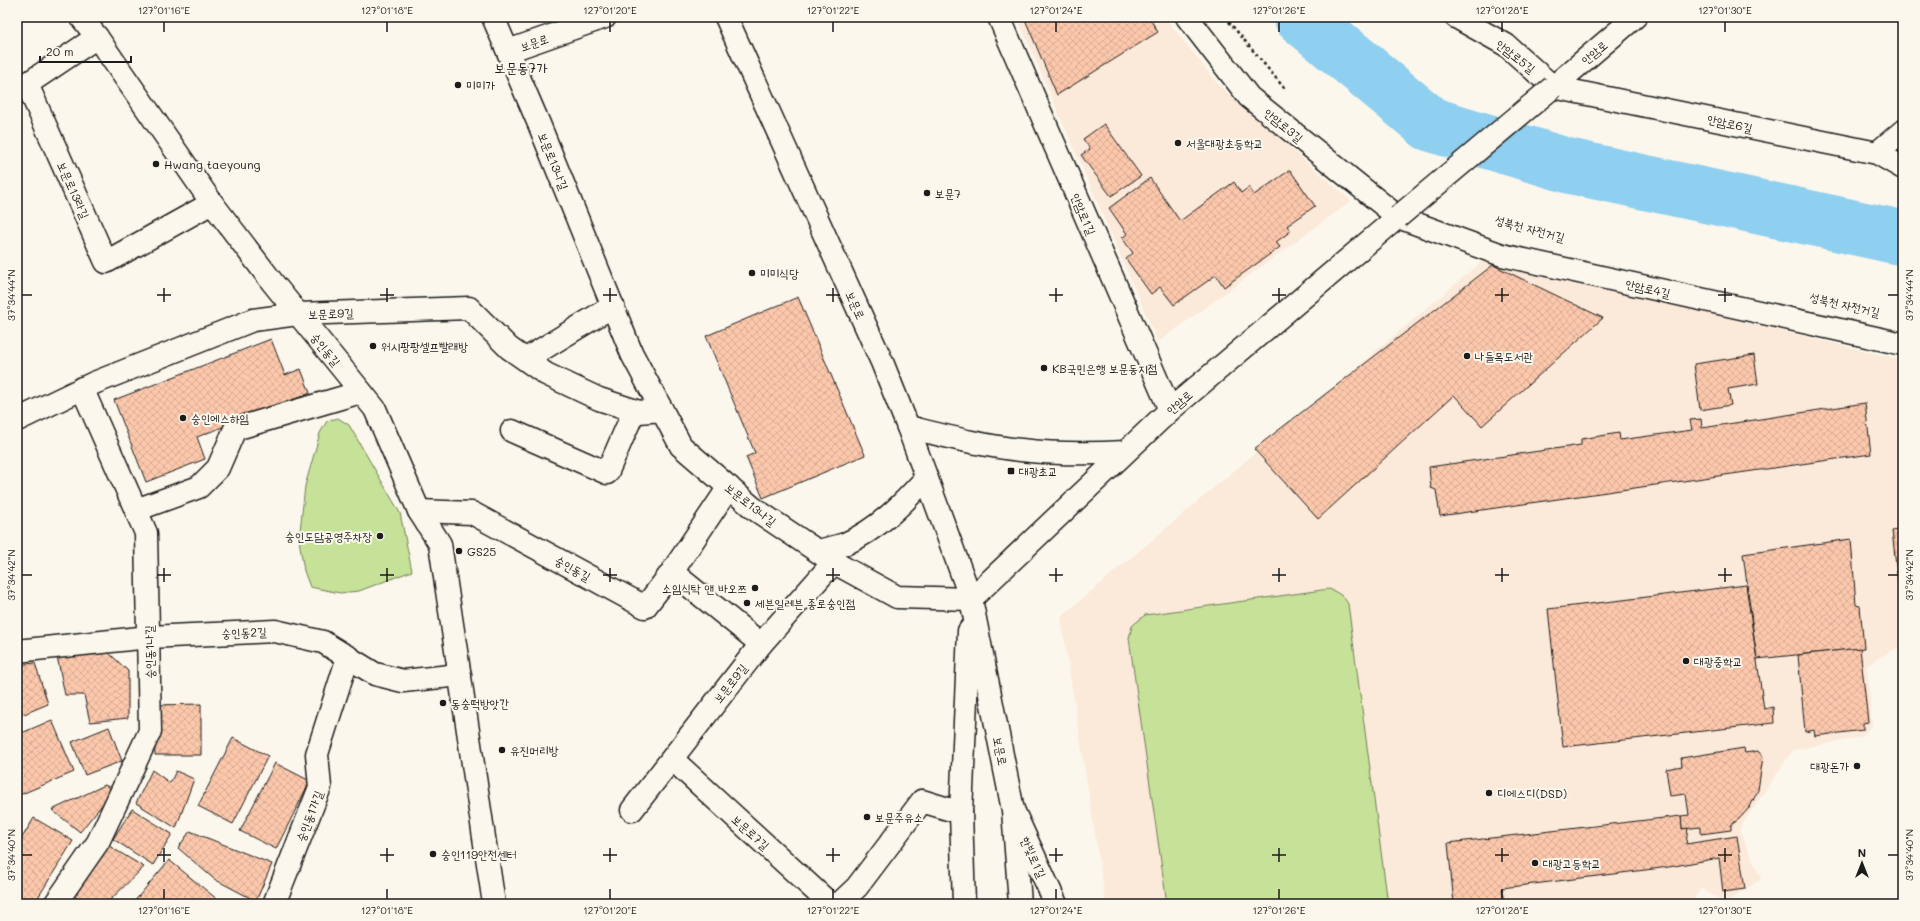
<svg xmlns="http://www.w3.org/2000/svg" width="1920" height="921" font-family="Mali,'Poor Story',sans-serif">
<defs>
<pattern id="building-cross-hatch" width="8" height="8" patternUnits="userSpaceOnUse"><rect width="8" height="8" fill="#fcc8ac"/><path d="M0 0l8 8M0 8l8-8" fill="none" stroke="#d7ab93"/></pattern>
</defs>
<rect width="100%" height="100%" fill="#fbf7ec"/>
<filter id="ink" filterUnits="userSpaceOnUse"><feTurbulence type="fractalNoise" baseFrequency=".025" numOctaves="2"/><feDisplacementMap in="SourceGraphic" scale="8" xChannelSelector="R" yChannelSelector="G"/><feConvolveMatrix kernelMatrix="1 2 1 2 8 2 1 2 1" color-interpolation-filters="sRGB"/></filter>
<g filter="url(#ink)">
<!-- built -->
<g fill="#fbe9d9">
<path d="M1017,17h148l54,69 132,115 -193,141z"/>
<path d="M1484,260l419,100v284l-36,21 5,60 -11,12 -68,13 -54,79 22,50 -36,24 -24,-15 -10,16h-585l-45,-287z"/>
</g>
<!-- green -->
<g fill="#c6e198" stroke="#717e5a">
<path d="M338,418l11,7 51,88 12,58 -53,20 -19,2 -30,-6 -6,-16 -5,-31 6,-54 15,-53 7,-12z"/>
<path d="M1329,589c8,3 15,7 19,15l40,300h-221l-38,-266 3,-12 13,-11z"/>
</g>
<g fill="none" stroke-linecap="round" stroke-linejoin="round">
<!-- river -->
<path stroke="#8fcff0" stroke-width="55" d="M1301,17l129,107 139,42 334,72"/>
</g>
<!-- building -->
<g fill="url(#building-cross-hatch)" stroke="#1c1c1c">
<path d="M1024,17h125l9,15 -101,63z"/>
<path d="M1104,124l37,52 -30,20 -30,-41 9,-6 -7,-10z"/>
<path d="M1290,170l25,36 -28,20 4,5 -15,11 4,5 -56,40 -8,-12 -42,30 -14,-18 -9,7 -25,-35 7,-6 -11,-15 5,-4 -18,-26 41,-30 30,43 54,-39 7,11 8,-6 5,8z"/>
<path d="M1493,265l110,53 -121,108 -28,-31 -136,124 -64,-70z"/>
<path d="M798,297l67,158 -102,43 -17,-41 9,-4 -49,-117z"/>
<path d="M271,339l14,36 16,-6 9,24 -113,44 8,22 -59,23 -32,-82z"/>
<path d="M1754,355l4,29 -30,5 3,16 -31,5 -6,-46z"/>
<path d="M1865,403l6,51 -431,62 -4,-26 -5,-2 -2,-21 152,-22v-6l38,-6 1,7 72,-10 -2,-10 11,-1 1,9z"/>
<path d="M1903,529v53l-5,1 -6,-52z"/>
<path d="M1851,539l5,66 4,1 4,42 -107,11 -14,-105z"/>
<path d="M1746,585l18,124 9,-2 1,16 -211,24 -15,-138z"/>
<path d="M1860,648l8,74 -5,1v7l-48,6 -1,-6 -9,2 -7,-77z"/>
<path d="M109,653l19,18v47l-38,4 -6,-27h-19l-8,-39z"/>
<path d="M35,663l13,41 -31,13v-52z"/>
<path d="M201,704v51h-46l-1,-50z"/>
<path d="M52,720l22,52 -57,24v-61z"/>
<path d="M109,727l13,34 -37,14 -13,-33z"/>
<path d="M233,738l35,18 -35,68 -35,-18z"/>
<path d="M1744,748l1,5 13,-2 5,6 -5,33 -8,17 -11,12 -8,6v5l-30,4v-7l-19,2 -1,-13 8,-1 -3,-21 -16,2 -4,-27 16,-3 -1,-8z"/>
<path d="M275,763l35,18 -34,68 -36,-18z"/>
<path d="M152,770l18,13 6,-12 18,8 -18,49 -40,-25z"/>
<path d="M105,785l9,5 -34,42 -28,-22z"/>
<path d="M132,809l40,25 -19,31 -40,-26z"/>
<path d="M1681,816l1,13 6,-1 -2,16 51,-8 8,53 -22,3 -4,-34 -50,9 -167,21 2,16h-50l-6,-61z"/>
<path d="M34,818l39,23 -39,63h-10l-7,-4v-54z"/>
<path d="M190,831l82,33 -16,37 -42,-22 -36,-31z"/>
<path d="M109,846l35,21 -38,37h-22l-12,-11z"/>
<path d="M169,860l54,44 -90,-1z"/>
</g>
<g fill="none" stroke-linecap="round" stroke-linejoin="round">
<!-- minor casing -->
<g stroke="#1c1c1c" stroke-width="25">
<g id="minor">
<path d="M81,17l16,20 115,166 61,80 102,126 44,102 21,33 54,360"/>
<path d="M493,17l46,107 93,230 49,92 72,62 82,55 62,34 74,2"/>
<path d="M999,17l171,393"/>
<path d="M1187,17l62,80 149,120 104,38 401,89"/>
<path d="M97,37l-70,47 79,178 106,-59"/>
<path d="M508,51l97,-34"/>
<path d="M1553,87l324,66 26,15"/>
<path d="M1877,153l26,-22"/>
<path d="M526,359l87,-53"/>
<path d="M17,420l77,-37 159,-63 45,-6 171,-6 40,40 37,26 53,25 40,13 23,-2"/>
<path d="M512,431l95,42 27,-62"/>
<path d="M136,510l63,-23 19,-19 17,-39 126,-37"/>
<path d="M419,511l53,2 173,94 27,-35 89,72"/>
<path d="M818,551c8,-2 18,-4 27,-7 33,-15 57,-39 81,-66"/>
<path d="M672,572l57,-85"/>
<path d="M17,651l132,-14 126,-6 48,11 52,32 28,7 57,-6"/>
<path d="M672,759l158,145"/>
<path d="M632,810l129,-166 63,-71 11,-10"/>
<path d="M1014,812l42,92"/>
<path d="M55,904l43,-62 52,-111 -4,-198 -64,-145"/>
<path d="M274,904l46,-117 -3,-33 31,-97"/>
<path d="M839,904l18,-17 65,-86 39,12"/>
</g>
</g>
<!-- major casing -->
<g stroke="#1c1c1c" stroke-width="25">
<g id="major">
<path d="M726,17l156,345 26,65 63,172 42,211 7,94"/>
<path d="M1456,17l50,28 47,42 82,-70"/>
<path d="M908,427c37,9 75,19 113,23 35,4 70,4 104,2"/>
<path d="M971,599l199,-189 228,-193"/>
<path d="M964,904l-3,-91 8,-182"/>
</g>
</g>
<!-- path -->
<path stroke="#1c1c1c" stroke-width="2.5" stroke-dasharray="3 3" stroke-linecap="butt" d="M1225,17l60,72"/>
<!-- minor -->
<use href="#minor" stroke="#fbf7ec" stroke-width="22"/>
<!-- major -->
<use href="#major" stroke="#fbf7ec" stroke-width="22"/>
<!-- major-bridge casing -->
<g stroke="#1c1c1c" stroke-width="25" stroke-linecap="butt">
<path id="major-bridge" d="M1398,217l155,-130"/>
</g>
<!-- major-bridge -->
<use href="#major-bridge" stroke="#fbf7ec" stroke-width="22"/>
</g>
</g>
<!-- ticks -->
<path fill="none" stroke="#1c1c1c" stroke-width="1.5" d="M164,22v10M387,22v10M610,22v10M833,22v10M1056,22v10M1279,22v10M1502,22v10M1725,22v10M164,288v14M387,288v14M610,288v14M833,288v14M1056,288v14M1279,288v14M1502,288v14M1725,288v14M22,295h10M157,295h14M380,295h14M603,295h14M826,295h14M1049,295h14M1272,295h14M1495,295h14M1718,295h14M1888,295h10M164,568v14M387,568v14M610,568v14M833,568v14M1056,568v14M1279,568v14M1502,568v14M1725,568v14M22,575h10M157,575h14M380,575h14M603,575h14M826,575h14M1049,575h14M1272,575h14M1495,575h14M1718,575h14M1888,575h10M164,848v14M387,848v14M610,848v14M833,848v14M1056,848v14M1279,848v14M1502,848v14M1725,848v14M22,855h10M157,855h14M380,855h14M603,855h14M826,855h14M1049,855h14M1272,855h14M1495,855h14M1718,855h14M1888,855h10M164,889v10M387,889v10M610,889v10M833,889v10M1056,889v10M1279,889v10M1502,889v10M1725,889v10"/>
<!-- markers -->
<g fill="#1c1c1c" stroke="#fbf7ec" stroke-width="1.5">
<circle cx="458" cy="85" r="4"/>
<circle cx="1178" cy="143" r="4"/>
<circle cx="156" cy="164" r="4"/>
<circle cx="927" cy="193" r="4"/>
<circle cx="752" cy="273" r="4"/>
<circle cx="373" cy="346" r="4"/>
<circle cx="1467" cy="356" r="4"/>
<circle cx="1044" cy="368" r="4"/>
<circle cx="183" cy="418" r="4"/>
<rect x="1007" y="467" width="8" height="8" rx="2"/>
<circle cx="380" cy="536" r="4"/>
<circle cx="459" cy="551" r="4"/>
<circle cx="755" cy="588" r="4"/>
<circle cx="747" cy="603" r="4"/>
<circle cx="1686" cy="661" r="4"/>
<circle cx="443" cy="703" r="4"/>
<circle cx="502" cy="750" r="4"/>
<circle cx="1857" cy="766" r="4"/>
<circle cx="1489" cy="793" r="4"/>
<circle cx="867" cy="817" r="4"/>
<circle cx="433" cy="854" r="4"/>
<circle cx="1535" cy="863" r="4"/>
</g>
<g text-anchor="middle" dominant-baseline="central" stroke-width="4" stroke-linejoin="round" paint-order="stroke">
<!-- street labels -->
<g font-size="12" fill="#1c1c1c" stroke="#fbf7ec">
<text transform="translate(534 42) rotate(-19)">보문로</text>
<text transform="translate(1594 52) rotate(-40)">안암로</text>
<text transform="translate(1516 56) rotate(38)">안암로5길</text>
<text transform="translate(1730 123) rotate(12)">안암로6길</text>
<text transform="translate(1284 125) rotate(39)">안암로3길</text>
<text transform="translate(554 161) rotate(68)">보문로13나길</text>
<text transform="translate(74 190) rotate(66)">보문로13라길</text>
<text transform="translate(1084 214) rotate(67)">안암로1길</text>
<text transform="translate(1530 228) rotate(15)">성북천 자전거길</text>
<text transform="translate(1648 288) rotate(13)">안암로4길</text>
<text transform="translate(1845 304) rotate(13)">성북천 자전거길</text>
<text transform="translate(856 305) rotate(66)">보문로</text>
<text transform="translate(331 313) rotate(-2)">보문로9길</text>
<text transform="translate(326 349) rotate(51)">숭인동길</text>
<text transform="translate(1179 402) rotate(-41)">안암로</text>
<text transform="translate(751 504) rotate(38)">보문로13나길</text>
<text transform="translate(573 568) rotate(29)">숭인동길</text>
<text transform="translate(244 632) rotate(-2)">숭인동2길</text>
<text transform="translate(149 652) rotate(-91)">숭인동1나길</text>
<text transform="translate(730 683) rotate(-52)">보문로9길</text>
<text transform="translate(1001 751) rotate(79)">보문로</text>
<text transform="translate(309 816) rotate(-69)">숭인동1가길</text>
<text transform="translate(751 832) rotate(42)">보문로7길</text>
<text transform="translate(1034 857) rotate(66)">한빛로1길</text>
</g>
<!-- poi labels -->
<g font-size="12" fill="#1c1c1c" stroke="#fbf7ec" text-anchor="start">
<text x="466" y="85">미미가</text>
<text x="1186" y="143">서울대광초등학교</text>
<text x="164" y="164">Hwang taeyoung</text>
<text x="935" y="193">보문7</text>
<text x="760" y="273">미미식당</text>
<text x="381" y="346">워시팡팡셀프빨래방</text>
<text x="1475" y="356">나들목도서관</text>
<text x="1052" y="368">KB국민은행 보문동지점</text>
<text x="191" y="418">숭인에스하임</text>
<text x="1019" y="471">대광초교</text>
<text x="372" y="536" text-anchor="end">숭인도담공영주차장</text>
<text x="467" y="551">GS25</text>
<text x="747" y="588" text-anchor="end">소임식탁 앤 바오쯔</text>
<text x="755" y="603">세븐일레븐 종로숭인점</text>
<text x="1694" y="661">대광중학교</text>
<text x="451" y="703">동숭떡방앗간</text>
<text x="510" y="750">유진머리방</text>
<text x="1849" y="766" text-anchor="end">대광돈가</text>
<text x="1497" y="793">디에스디(DSD)</text>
<text x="875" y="817">보문주유소</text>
<text x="441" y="854">숭인119안전센터</text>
<text x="1543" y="863">대광고등학교</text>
</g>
<!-- quarter labels -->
<g font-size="14" fill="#1c1c1c" stroke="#fbf7ec">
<text x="521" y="67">보문동7가</text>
</g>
</g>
<!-- margin -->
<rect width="1920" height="921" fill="none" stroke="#fbf7ec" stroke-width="44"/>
<!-- north arrow -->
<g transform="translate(1862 863)" stroke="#fbf7ec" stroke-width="3" paint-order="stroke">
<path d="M0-3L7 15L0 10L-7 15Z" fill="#1c1c1c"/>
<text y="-6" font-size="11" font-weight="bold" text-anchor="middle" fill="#1c1c1c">N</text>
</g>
<!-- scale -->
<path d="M40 56v6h91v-6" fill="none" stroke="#1c1c1c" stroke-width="2"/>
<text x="46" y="56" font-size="12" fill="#1c1c1c" stroke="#fbf7ec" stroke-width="3" paint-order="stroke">20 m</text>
<rect x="22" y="22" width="1876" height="877" fill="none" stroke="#1c1c1c" stroke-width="1.5"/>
<g font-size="10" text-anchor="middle" fill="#1c1c1c">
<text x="164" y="14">127°01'16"E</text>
<text x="387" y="14">127°01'18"E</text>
<text x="610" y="14">127°01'20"E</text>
<text x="833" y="14">127°01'22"E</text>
<text x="1056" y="14">127°01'24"E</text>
<text x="1279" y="14">127°01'26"E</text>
<text x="1502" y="14">127°01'28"E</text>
<text x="1725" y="14">127°01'30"E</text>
<text transform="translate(11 295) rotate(-90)" y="4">37°34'44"N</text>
<text transform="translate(1909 295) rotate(-90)" y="4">37°34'44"N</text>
<text transform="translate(11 575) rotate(-90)" y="4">37°34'42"N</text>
<text transform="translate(1909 575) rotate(-90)" y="4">37°34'42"N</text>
<text transform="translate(11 855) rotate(-90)" y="4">37°34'40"N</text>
<text transform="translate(1909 855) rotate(-90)" y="4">37°34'40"N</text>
<text x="164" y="914">127°01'16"E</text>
<text x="387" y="914">127°01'18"E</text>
<text x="610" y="914">127°01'20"E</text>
<text x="833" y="914">127°01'22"E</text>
<text x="1056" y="914">127°01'24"E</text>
<text x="1279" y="914">127°01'26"E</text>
<text x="1502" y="914">127°01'28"E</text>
<text x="1725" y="914">127°01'30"E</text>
</g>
</svg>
